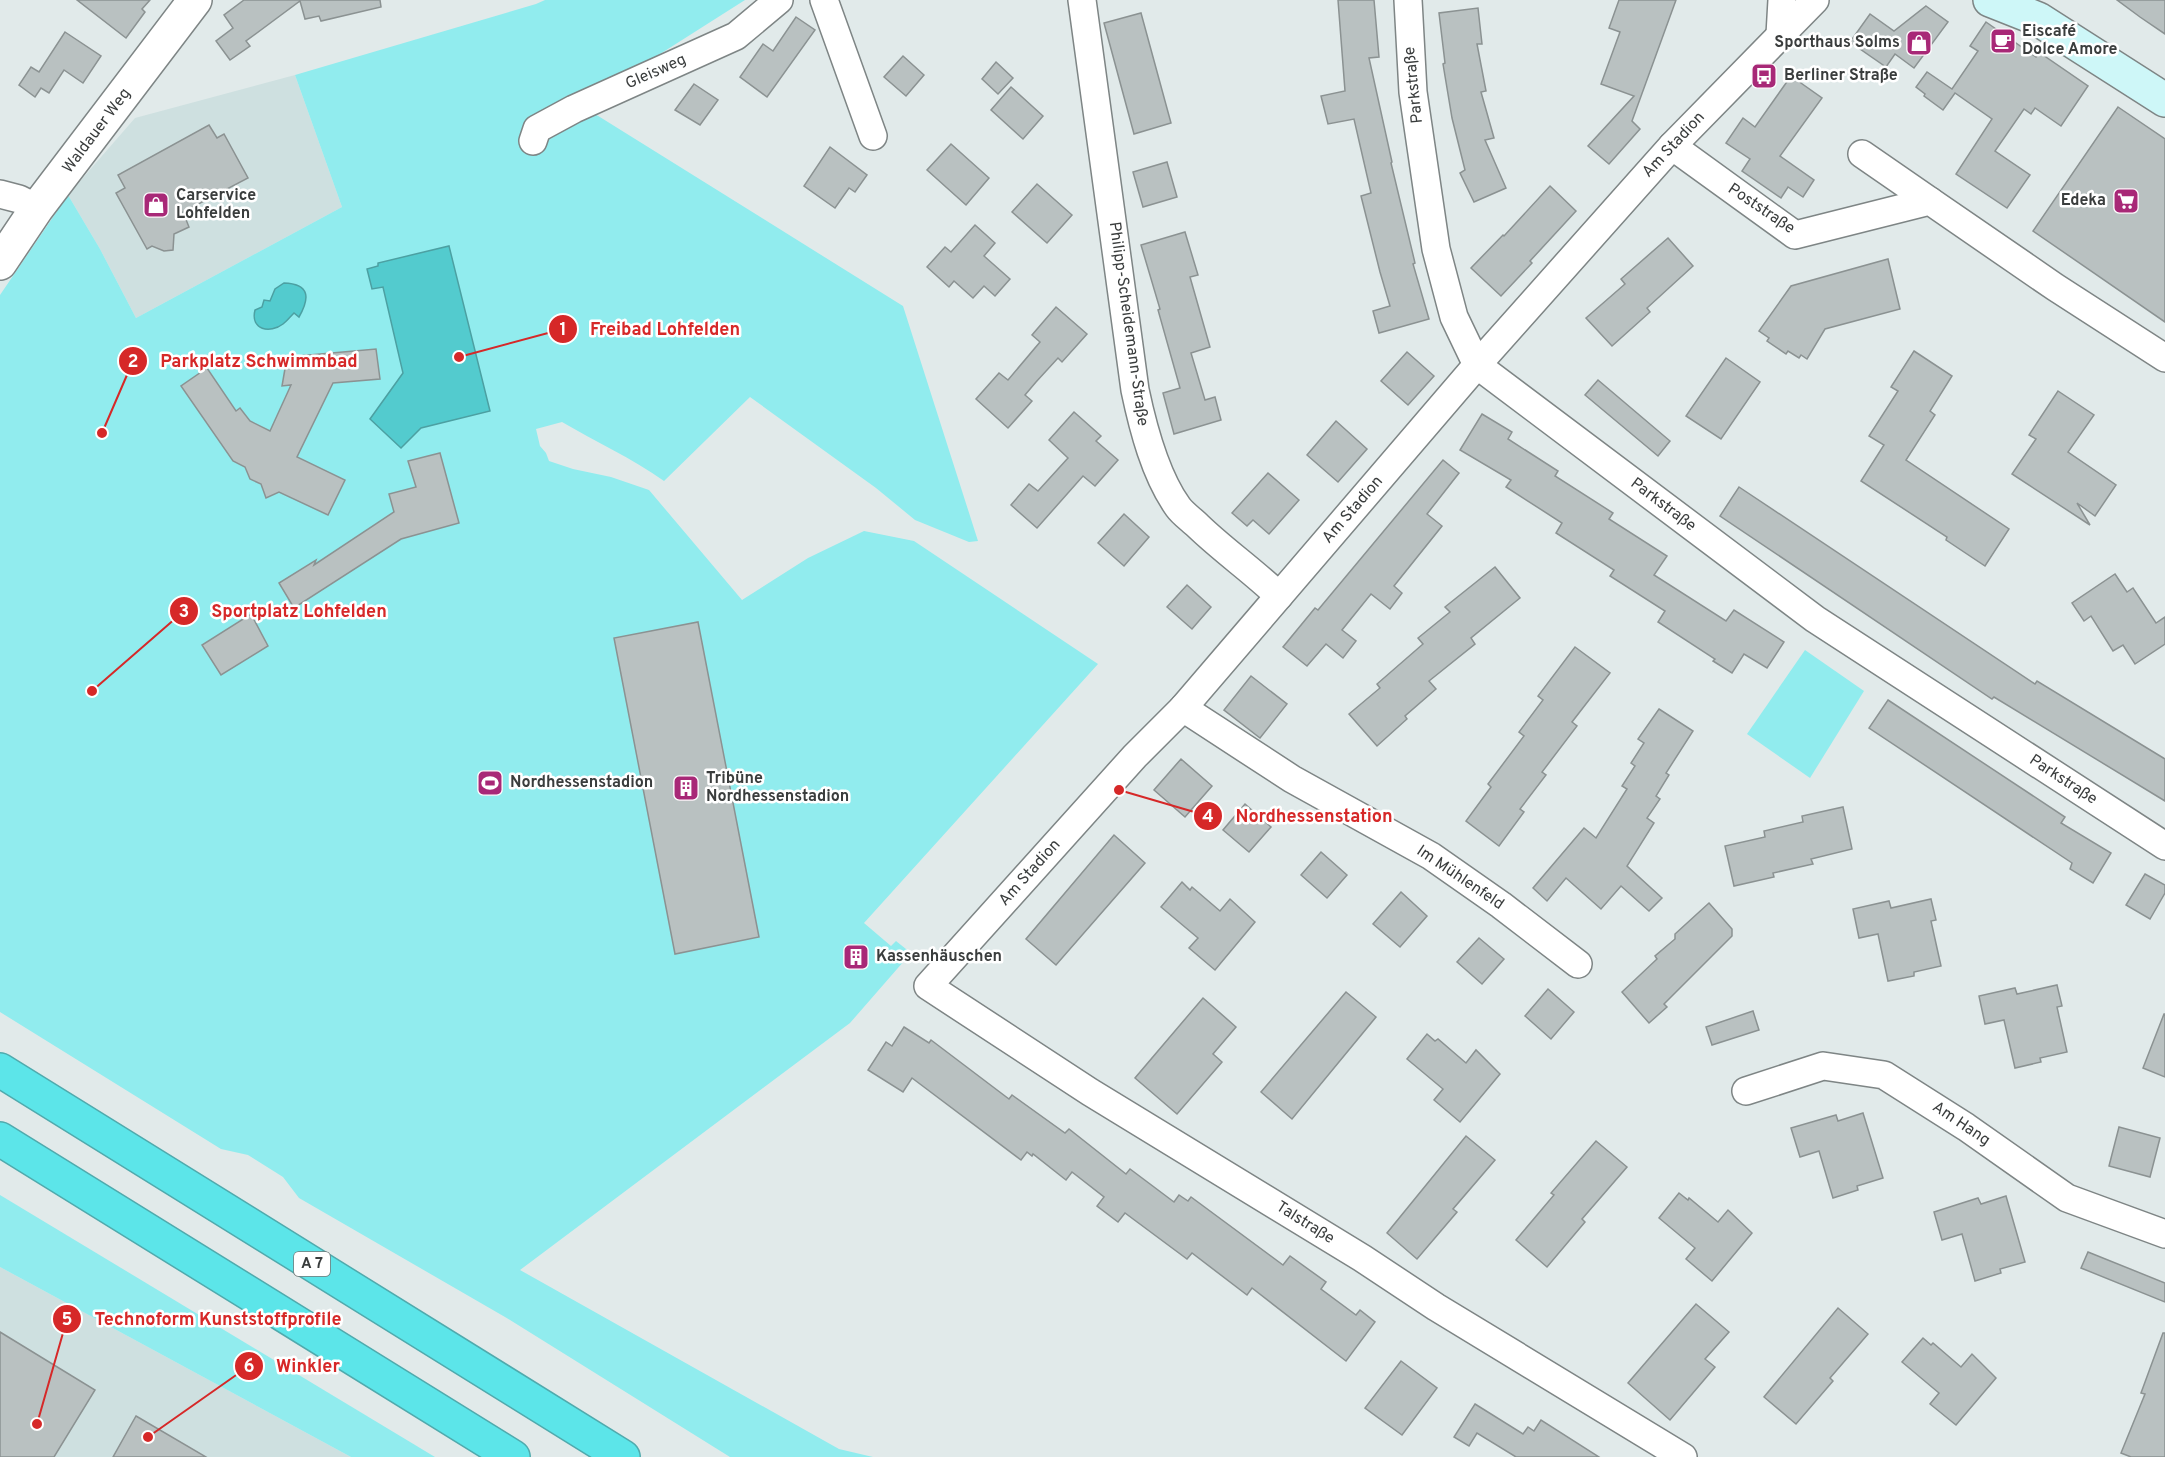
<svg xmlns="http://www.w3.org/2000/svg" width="2165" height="1457" font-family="Overpass,sans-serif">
<rect width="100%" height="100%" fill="#e1eaea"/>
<!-- built -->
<g fill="#cee0e0">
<path d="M295,75l47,132 -206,111 -36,-69 -32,-54 67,-77z"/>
<path d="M0,1267l159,86 192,104h-351z"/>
</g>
<!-- green -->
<g fill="#91ecee">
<path d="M545,0h200l-96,61 -62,48 316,197 75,235 -9,1 -54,-22 -39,-32 -126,-91 -86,84c-32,-23 -68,-39 -102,-59l-26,7 4,17 6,7 3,8 24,8 38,8 38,13 93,110 66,-42 56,-27 50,10 184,123 -234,259 27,23 5,-5 15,12 -61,70 -330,247 319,179 34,8h-143l-225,-140 -206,-119 -16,-21 -35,-22 -27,-6 -221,-137v-717l68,-100 32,54 36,69 206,-111 -47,-132 241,-71z"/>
<path d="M1805,650l59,41 -54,87 -63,-44z"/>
<path d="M0,1195l435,262h-84l-351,-190z"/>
</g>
<!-- water -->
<g fill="#53cbce" stroke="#4ca0a2" stroke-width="1.5">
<path d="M449,246l41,165 -69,17 -20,20 -31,-29 33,-46 -20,-86 -11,2 -5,-20 11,-3v-3z"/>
<path d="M284,283c26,1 26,15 15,34l-5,-4c-4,4 -7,8 -11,11 -13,10 -33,6 -28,-14l7,-3 2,-7 6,1 5,-12z"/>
</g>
<!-- building -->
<g fill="#b9c1c1" stroke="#8b9292" stroke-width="1.5">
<path d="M77,0h73l-8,9 3,3 -19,26z"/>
<path d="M244,0h136l1,7 -60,14 -2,-5 -14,3 -5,-18 -54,40 4,5 -20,14 -14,-19 17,-13 -9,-13z"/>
<path d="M1338,0h36l5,57 -10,1 23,104 -1,1 24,100 -2,1 16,55 -50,14 -6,-22 17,-5 -10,-34 -19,-76 10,-3 -17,-74 -26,5 -7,-28 24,-5z"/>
<path d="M1619,0h57l-44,121 8,8 -31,35 -21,-18 46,-50 -33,-12 19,-52 -11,-4z"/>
<path d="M2117,0h48v34l-25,-17z"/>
<path d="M1926,6l22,16 -34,46 -19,-14 -9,13 -36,-25 20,-28 24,17z"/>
<path d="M1478,8l4,36h-5l9,47 -5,1 13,46 -9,2 21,48 -32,14 -14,-29 5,-3 -13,-52 -9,-54 2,-1 -6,-50z"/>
<path d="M1141,13l30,110 -37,11 -30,-111z"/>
<path d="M796,17l19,13 -48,67 -27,-20 23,-33 10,7z"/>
<path d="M1986,22l50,35 4,-4 48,33 -27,40 -26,-18 -4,6 -7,-5 -29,42 35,24 -23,33 -51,-34 36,-55 -37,-26 -12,17 -19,-14 1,-2 -9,-7 11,-15 25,17 26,-38 -8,-5z"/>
<path d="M65,32l36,24 -18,27 -19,-13 -15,23 -8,-5 -6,9 -16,-12 12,-18 8,5z"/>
<path d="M903,56l21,19 -18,21 -22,-19z"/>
<path d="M996,62l17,16 -15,16 -16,-15z"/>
<path d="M1791,76l31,22 -42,58 34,24 -11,17 -15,-10 -7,11 -39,-27 8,-12 -24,-16 17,-25 12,9z"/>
<path d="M694,84l24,16 -18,25 -25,-15z"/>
<path d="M1011,87l32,29 -20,23 -32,-29z"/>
<path d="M2118,107l47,32v183l-132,-91z"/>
<path d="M209,125l8,13 7,-4 24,44 -65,34 6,15 -15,7 -1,16 -9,1 -12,-5 -5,3 -31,-56 9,-5 -7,-13z"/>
<path d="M951,144l38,34 -23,27 -39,-35z"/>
<path d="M830,147l37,28 -12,17 -6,-4 -14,20 -31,-22z"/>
<path d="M1167,162l10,35 -34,10 -10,-35z"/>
<path d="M1037,184l35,31 -25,28 -35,-31z"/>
<path d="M1550,186l26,25 -46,50 2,2 -31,33 -30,-28 32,-33 1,1z"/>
<path d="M975,225l20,18 -11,13 26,23 -15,17 -11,-10 -11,12 -19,-17 -5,6 -22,-20 18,-20 6,5z"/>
<path d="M1185,232l13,43 -8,2 20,70 -19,6 14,47 10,-3 6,23 -47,14 -11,-41 17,-5 -22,-78 2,-1 -19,-64z"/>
<path d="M1668,238l25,28 -46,42 3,4 -38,34 -26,-28 39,-34 -4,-5z"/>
<path d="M1888,259l12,50 -75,20 -18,30 -6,-4 -2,3 -11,-7 -2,3 -19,-13 2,-3 -10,-7 32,-45z"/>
<path d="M1056,307l31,27 -25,28 -4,-4 -22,24 -11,13 7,6 -24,27 -32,-29 23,-26 9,7 32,-38 -8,-7z"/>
<path d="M376,349l4,30 -47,4 -36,74 48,23 -17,35 -49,-23 -13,6 -5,-14 -11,-5 -5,-12 -12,-6 -52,-75 26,-18 29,43 4,-3 10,13 20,10 21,-46 -9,1 5,-29z"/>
<path d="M1914,351l38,25 -22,35 5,4 -29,45 103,69 -24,37 -39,-26 1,-3 -86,-56 23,-36 -15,-9 29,-45 -7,-4z"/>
<path d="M1407,352l27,24 -26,29 -27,-24z"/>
<path d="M1726,358l34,24 -39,57 -35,-23z"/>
<path d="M1598,380l72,61 -12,15 -73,-61z"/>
<path d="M2058,391l36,24 -26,37 48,33 -21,31 -18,-13 13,22 -78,-51 24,-35 -7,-4z"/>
<path d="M1074,412l27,24 -5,5 22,19 -23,26 -12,-10 -46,52 -26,-23 18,-21 9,7 30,-33 -19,-18z"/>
<path d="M1482,414l30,18 -4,7 50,32 -3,5 58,37 -4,6 58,37 -13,19 72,46 8,-11 50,32 -17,26 -23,-14 -12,19 -19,-12 2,-2 -57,-37 7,-11 -55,-35 4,-6 -58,-37 6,-10 -56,-36 5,-7 -51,-30z"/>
<path d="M1336,421l31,28 -29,33 -31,-27z"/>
<path d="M440,453l19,70 -58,16 -107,69 -15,-25 37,-23 -2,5 80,-53 -5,-18 27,-7 -8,-26z"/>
<path d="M1443,460l16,13 -32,41 15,12 -48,60 8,7 -12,16 -19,-15 -29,36 14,11 -13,17 -17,-14 -19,22 -24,-19 32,-39 3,2z"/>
<path d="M1268,473l31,27 -30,34 -16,-14 -6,6 -15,-13z"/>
<path d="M1739,487l296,197 2,-3 128,78v42l-171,-104 -2,2 -272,-183z"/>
<path d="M1124,514l25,23 -25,29 -26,-23z"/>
<path d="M1495,567l25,31 -49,40 4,6 -46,37 7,8 -31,27 2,3 -30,27 -28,-32 31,-26 -3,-4 46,-40 -5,-6 32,-26 -5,-5z"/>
<path d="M2115,574l12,18 6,-4 23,35 9,-6v27l-30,20 -12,-19 -10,6 -22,-35 -7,5 -12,-18z"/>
<path d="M1187,585l24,22 -19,22 -25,-22z"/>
<path d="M251,614l17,32 -47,29 -19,-30z"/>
<path d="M698,622l61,315 -84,17 -61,-316z"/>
<path d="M1575,647l35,26 -38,49 5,4 -35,46 4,3 -26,34 4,3 -25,34 -33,-25 25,-34 -3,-3 36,-48 -5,-4 24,-32 -5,-4z"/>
<path d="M1251,676l36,28 -27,34 -36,-28z"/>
<path d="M1888,700l177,117 -4,6 50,30 -18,30 -23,-14 2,-6 -203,-135z"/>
<path d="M1659,709l34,22 -27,42 3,2 -13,21 4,3 -13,19 7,5 -27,43 35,32 -13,13 -28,-25 -20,23 -35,-31 -19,23 -14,-13 51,-60 12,10 31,-49 -5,-3 13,-20 -4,-3 13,-20 -6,-4z"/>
<path d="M1181,759l31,27 -27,31 -31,-27z"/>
<path d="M1245,804l26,23 -22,25 -26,-22z"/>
<path d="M1843,807l9,42 -41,10 2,5 -40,9 1,4 -40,9 -9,-40 40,-9 -1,-6 39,-9 -1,-6z"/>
<path d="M1114,835l31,28 -89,102 -30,-26z"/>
<path d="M1321,852l26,23 -20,23 -26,-23z"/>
<path d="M2145,874l20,11v8l-15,26 -24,-14z"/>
<path d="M1182,882l8,8 2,-3 28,24 10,-12 25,23 -40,48 -26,-22 9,-10 -37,-31z"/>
<path d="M1401,892l26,24 -27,31 -27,-23z"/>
<path d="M1931,899l5,21 -5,1 10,45 -27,6v4l-26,5 -10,-47 -19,4 -6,-29 36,-8 2,7z"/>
<path d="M1709,903l23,26v7l-68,68 3,3 -18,16 -27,-31 35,-33 -2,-3 20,-17v-5z"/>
<path d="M1479,938l25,21 -22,25 -25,-22z"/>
<path d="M2057,985l5,21 -5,1 10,45 -27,6 1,4 -26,6 -11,-48 -19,4 -6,-28 36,-8 2,6z"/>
<path d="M1548,989l26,23 -23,27 -26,-23z"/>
<path d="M1346,992l30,25 -84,102 -31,-27z"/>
<path d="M1203,998l33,29 -23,27 9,8 -45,52 -42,-36z"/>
<path d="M1753,1011l6,19 -47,15 -6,-18z"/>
<path d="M2164,1014h1v63l-22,-9z"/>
<path d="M904,1027l25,16 2,-3 78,59 3,-4 53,38 4,-4 57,45 4,-5 44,33 5,-7 9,6 3,-4 92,68 7,-9 36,26 -5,7 35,26 4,-5 15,12 -29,39 -94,-73 -5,7 -55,-42 -5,6 -62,-46 -7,9 -21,-16 7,-9 -32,-25 -6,8 -33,-26 -1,2 -5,-4 -6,8 -109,-82 -9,14 -35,-22 18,-28 6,4z"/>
<path d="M1427,1034l8,7 3,-2 28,24 10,-13 24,24 -40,48 -26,-22 9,-11 -36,-30z"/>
<path d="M1863,1113l20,65 -26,8 1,4 -25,8 -14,-47 -19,6 -9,-29 45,-13 2,6z"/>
<path d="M2119,1127l41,11 -10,39 -41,-11z"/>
<path d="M1466,1136l29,24 -42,49 4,3 -40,47 -30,-26z"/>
<path d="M1596,1141l31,26 -45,52 3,3 -38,45 -31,-27 38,-45 -3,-2z"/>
<path d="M1679,1193l9,7 1,-2 29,24 10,-12 24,23 -40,48 -26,-22 9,-11 -36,-30z"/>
<path d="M2006,1196l19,66 -25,7 1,4 -26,8 -13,-47 -20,6 -8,-28 44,-14 3,6z"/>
<path d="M2088,1252l77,31v19l-84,-34z"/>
<path d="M1696,1304l33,28 -24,27 10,8 -45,53 -42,-37z"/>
<path d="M1838,1308l30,26 -38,44 3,3 -37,43 -32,-27z"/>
<path d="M0,1332l95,58 -41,67h-54z"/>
<path d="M2163,1333h2v124h-34l-10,-4 24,-59 -4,-1z"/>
<path d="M1923,1338l8,7 2,-2 28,24 11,-13 24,24 -40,47 -26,-21 9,-11 -37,-31z"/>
<path d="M1401,1361l36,27 -35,47 -37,-27z"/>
<path d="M1475,1404l48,30 5,-7 6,4 7,-11 58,37h-83l-39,-24 -8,13 -15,-9z"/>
<path d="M136,1416l70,41h-93z"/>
</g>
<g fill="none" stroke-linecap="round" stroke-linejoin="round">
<!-- minor casing -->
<g stroke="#7e8585" stroke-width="30">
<g id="minor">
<path d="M824,0l49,136"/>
<path d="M1082,0l53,390c8,38 20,85 43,117 5,7 14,13 20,19 26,25 55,45 81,70"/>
<path d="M1408,0l5,92 23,157 18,68 23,48 338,254 350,227"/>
<path d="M1780,35l2,-35"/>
<path d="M533,141l4,-12 37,-20 162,-73 43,-36"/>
<path d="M1672,146l123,89 135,-34 125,86 110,71"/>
<path d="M1862,154l68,47"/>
<path d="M0,194l19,5 18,9"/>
<path d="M1183,708l109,71 139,77 70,49 77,59"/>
<path d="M1746,1091l77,-25 61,9 82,52 101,71 98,36"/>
<path d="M1683,1457l-247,-150 -74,-49 -272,-166 -162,-106 207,-230 48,-48 294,-343 195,-219 143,-146"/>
</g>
</g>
<!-- tertiary casing -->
<g stroke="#7e8585" stroke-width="36">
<path id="tertiary" d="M0,263l37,-55 158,-208"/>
</g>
<!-- secondary casing -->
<g stroke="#7e8585" stroke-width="36">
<path id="secondary" d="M1990,0l48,19 127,81"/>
</g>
<!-- motorway casing -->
<g stroke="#50aaad" stroke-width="36">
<g id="motorway">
<path d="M0,1070l623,387"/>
<path d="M0,1139l513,318"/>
</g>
</g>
<!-- minor -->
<use href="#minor" stroke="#fff" stroke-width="27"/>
<!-- tertiary -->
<use href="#tertiary" stroke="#fff" stroke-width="33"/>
<!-- secondary -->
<use href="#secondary" stroke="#cef7f8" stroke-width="33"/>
<!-- motorway -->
<use href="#motorway" stroke="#5ce5e9" stroke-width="33"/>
</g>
<!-- icons -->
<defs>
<g id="cafe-square" transform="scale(1.35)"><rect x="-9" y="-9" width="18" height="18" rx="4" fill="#a82877" stroke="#fff"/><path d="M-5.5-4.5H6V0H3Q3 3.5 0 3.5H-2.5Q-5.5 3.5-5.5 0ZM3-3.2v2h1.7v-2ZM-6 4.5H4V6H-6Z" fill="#fff"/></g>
<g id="shop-square" transform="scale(1.35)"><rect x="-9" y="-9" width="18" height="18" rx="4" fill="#a82877" stroke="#fff"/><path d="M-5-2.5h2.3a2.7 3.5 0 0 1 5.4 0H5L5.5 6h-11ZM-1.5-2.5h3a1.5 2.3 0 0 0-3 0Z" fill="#fff"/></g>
<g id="bus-square" transform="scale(1.35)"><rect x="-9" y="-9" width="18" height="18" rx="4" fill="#a82877" stroke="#fff"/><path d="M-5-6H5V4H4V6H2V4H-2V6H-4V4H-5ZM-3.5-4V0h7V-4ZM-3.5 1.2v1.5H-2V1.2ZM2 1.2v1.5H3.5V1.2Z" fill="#fff"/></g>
<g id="supermarket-square" transform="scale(1.35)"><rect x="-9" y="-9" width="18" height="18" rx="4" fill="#a82877" stroke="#fff"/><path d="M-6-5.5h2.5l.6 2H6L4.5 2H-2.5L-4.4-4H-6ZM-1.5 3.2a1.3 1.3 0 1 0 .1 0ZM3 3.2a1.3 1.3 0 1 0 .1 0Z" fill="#fff"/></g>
<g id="stadium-square" transform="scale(1.35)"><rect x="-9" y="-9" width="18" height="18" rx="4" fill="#a82877" stroke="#fff"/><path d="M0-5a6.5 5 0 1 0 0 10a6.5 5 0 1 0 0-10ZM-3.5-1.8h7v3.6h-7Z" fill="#fff"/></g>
<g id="building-square" transform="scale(1.35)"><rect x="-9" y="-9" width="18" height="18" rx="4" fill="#a82877" stroke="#fff"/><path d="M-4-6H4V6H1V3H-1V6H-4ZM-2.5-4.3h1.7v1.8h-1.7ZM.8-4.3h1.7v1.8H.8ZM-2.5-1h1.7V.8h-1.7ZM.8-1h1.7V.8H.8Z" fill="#fff"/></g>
</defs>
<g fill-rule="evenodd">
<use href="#cafe-square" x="2003" y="41"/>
<use href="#shop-square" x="1919" y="43"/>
<use href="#bus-square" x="1764" y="76"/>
<use href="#supermarket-square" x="2126" y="201"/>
<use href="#shop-square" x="156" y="205"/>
<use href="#stadium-square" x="490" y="783"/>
<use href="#building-square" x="686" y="788"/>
<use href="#building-square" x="856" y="957"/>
</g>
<g text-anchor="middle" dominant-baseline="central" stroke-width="5" stroke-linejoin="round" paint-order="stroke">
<!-- shield labels -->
<rect fill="#fff" stroke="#757777" stroke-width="1.5" x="294" y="1252" width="36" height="24" rx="4.5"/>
<g font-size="15" font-weight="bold" fill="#3a3d3d">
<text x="312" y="1264">A 7</text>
</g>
<!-- poi labels -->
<g font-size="16" font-weight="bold" fill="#3a3d3d" stroke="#fff" text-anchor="start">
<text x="2022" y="32">Eiscafé<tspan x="2022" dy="18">Dolce Amore</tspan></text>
<text x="1900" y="43" text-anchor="end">Sporthaus Solms</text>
<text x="1784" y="76">Berliner Straße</text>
<text x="176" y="196">Carservice<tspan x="176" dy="18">Lohfelden</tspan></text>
<text x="2106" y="201" text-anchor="end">Edeka</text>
<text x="706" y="779">Tribüne<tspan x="706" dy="18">Nordhessenstadion</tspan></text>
<text x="510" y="783">Nordhessenstadion</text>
<text x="876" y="957">Kassenhäuschen</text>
</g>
<!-- street labels -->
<g font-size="16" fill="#3a3d3d" stroke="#fff">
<text transform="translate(656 72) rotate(-24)">Gleisweg</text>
<text transform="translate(1414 85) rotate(-96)">Parkstraße</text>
<text transform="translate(97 131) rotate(-53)">Waldauer Weg</text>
<text transform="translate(1674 145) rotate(-47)">Am Stadion</text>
<text transform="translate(1761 209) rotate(34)">Poststraße</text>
<text transform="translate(1128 324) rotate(82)">Philipp-Scheidemann-Straße</text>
<text transform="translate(1663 505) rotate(37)">Parkstraße</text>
<text transform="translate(1353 510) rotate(-49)">Am Stadion</text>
<text transform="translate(2063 780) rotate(33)">Parkstraße</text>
<text transform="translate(1030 873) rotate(-48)">Am Stadion</text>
<text transform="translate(1460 878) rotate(34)">Im Mühlenfeld</text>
<text transform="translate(1961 1124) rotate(34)">Am Hang</text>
<text transform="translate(1305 1223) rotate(32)">Talstraße</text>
</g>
</g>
<!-- callouts -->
<path fill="none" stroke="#d62828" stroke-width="2" d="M459 357L563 329M102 433L133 361M92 691L184 611M1119 790L1208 816M37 1424L67 1319M148 1437L249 1366"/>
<g fill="#d62828" stroke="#fff" stroke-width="2">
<circle cx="459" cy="357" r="6"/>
<circle cx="102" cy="433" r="6"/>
<circle cx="92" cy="691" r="6"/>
<circle cx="1119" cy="790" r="6"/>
<circle cx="37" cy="1424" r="6"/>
<circle cx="148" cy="1437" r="6"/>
<circle cx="563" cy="329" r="15"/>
<circle cx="133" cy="361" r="15"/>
<circle cx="184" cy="611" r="15"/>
<circle cx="1208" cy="816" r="15"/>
<circle cx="67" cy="1319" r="15"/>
<circle cx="249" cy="1366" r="15"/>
</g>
<g font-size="18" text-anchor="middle" font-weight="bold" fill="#fff">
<text x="563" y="335">1</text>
<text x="133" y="367">2</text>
<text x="184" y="617">3</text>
<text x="1208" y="822">4</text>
<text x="67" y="1325">5</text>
<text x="249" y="1372">6</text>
</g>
<g font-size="18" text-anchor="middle" font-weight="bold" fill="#d62828" stroke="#fff" stroke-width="5" stroke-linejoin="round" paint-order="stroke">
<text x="665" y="335">Freibad Lohfelden</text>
<text x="259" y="367">Parkplatz Schwimmbad</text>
<text x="299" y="617">Sportplatz Lohfelden</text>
<text x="1314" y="822">Nordhessenstation</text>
<text x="218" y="1325">Technoform Kunststoffprofile</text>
<text x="308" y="1372">Winkler</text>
</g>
</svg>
